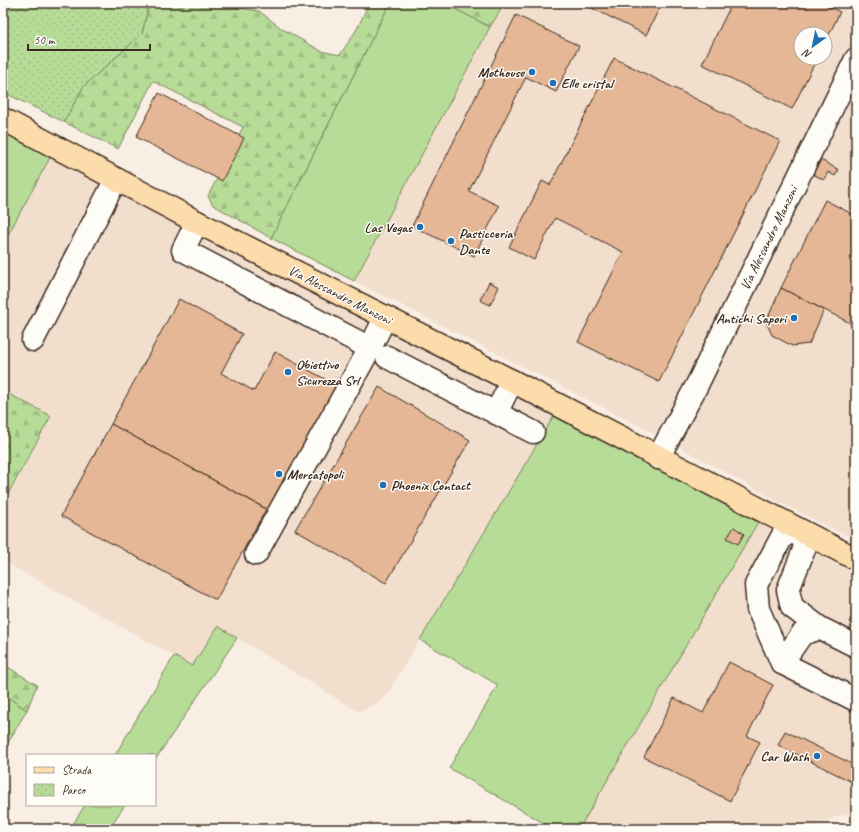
<svg xmlns="http://www.w3.org/2000/svg" width="859" height="832" font-family="Caveat,sans-serif">
<defs>
<pattern id="forest-firs" width="22" height="20" patternUnits="userSpaceOnUse"><rect width="22" height="20" fill="#b6dc97"/><path d="M5 1l3.5 6h-7zM16 11l3.5 6h-7z" fill="#9dbd82"/></pattern>
<pattern id="park-dots" width="8" height="8" patternUnits="userSpaceOnUse"><rect width="8" height="8" fill="#b6dc97"/><path d="M2 2h.1M6 6h.1" fill="none" stroke="#9dbd82" stroke-width="1.8" stroke-linecap="round"/></pattern>
</defs>
<rect width="100%" height="100%" fill="#f8eee4"/>
<filter id="ink" filterUnits="userSpaceOnUse"><feTurbulence type="fractalNoise" baseFrequency=".025" numOctaves="2"/><feDisplacementMap in="SourceGraphic" scale="8" xChannelSelector="R" yChannelSelector="G"/><feConvolveMatrix kernelMatrix="1 2 1 2 8 2 1 2 1" color-interpolation-filters="sRGB"/></filter>
<g filter="url(#ink)">
<!-- built -->
<g fill="#f2decd" fill-rule="evenodd">
<path d="M505,3h351v537l-72,-35 -117,-65 -313,-159 136,-254zM801,34h24v24h-24z"/>
<path d="M53,152l502,262 -171,285 -25,13 -141,-86 -26,40 -189,-105v-58l48,-87 -48,-25v-147z"/>
<path d="M758,522l98,51v237l-52,19h-225z"/>
</g>
<!-- grass -->
<g fill="#b6dc97" stroke="#78835a">
<path d="M390,3h54l46,24 -136,254 -83,-43z"/>
<path d="M3,126l50,26 -50,92z"/>
<path d="M555,414l203,108 -179,307h-25l-105,-61 49,-83 -78,-45z"/>
<path d="M218,626l19,12 -82,122v-5h-40l59,-99 18,10z"/>
<path d="M3,694l24,16 -24,41z"/>
<path d="M85,805h40l-13,19 6,5h-48z"/>
</g>
<!-- forest -->
<g fill="url(#forest-firs)" stroke="#78835a">
<path d="M149,3h82l3,4 25,4 22,17 40,23 19,4 17,-26 12,-26h21l-119,235 -58,-33 -5,-9 35,-69 -90,-46 -35,68 -54,-27 19,-35 59,-53z"/>
<path d="M444,3h61l-15,24z"/>
<path d="M3,391l48,25 -48,87z"/>
<path d="M3,664l34,21 -10,25 -24,-16z"/>
</g>
<!-- park -->
<path fill="url(#park-dots)" stroke="#78835a" d="M3,3h146l-7,31 -59,53 -19,35 -61,-30z"/>
<!-- building -->
<g fill="#e5b796" stroke="#3b2a1e">
<path d="M582,3h80l-16,32z"/>
<path d="M732,3h90l18,9 -15,31v-9h-24v24h16l-25,51 -90,-45z"/>
<path d="M516,15l63,31 -23,46 -30,-15 -57,114 30,15 -25,50 -62,-30z"/>
<path d="M614,58l166,83 -121,241 -81,-40 45,-90 -68,-34 -21,42 -25,-13 33,-66 8,4z"/>
<path d="M159,93l85,45 -22,43 -86,-44z"/>
<path d="M821,160l18,10 -4,6 -7,-4 -4,8 -11,-6z"/>
<path d="M825,200l31,16v110l-75,-38z"/>
<path d="M489,282l10,5 -9,18 -10,-5z"/>
<path d="M781,288l43,22 -15,34 -17,2 -20,-11 -6,-13z"/>
<path d="M179,299l63,35 -21,39 33,18 21,-39 65,35 -68,125 -161,-88z"/>
<path d="M379,387l91,53 -84,143 -91,-53z"/>
<path d="M111,424l155,85 -50,91 -155,-84z"/>
<path d="M734,527l10,7 -6,10 -11,-6z"/>
<path d="M856,609v17l-7,-4z"/>
<path d="M729,662l44,23 -26,51 13,6 -30,59 -86,-44 30,-59 29,15z"/>
<path d="M785,731l71,35v18l-78,-39z"/>
</g>
<g fill="none" stroke-linecap="round" stroke-linejoin="round">
<!-- minor casing -->
<g stroke="#3b2a1e" stroke-width="25">
<g id="minor">
<path d="M197,222l-14,28 187,98"/>
<path d="M33,340l83,-161"/>
<path d="M387,357l146,75"/>
<path d="M496,413l16,-32"/>
<path d="M658,458l39,-73 159,-326"/>
<path d="M256,554l114,-206 15,-30"/>
<path d="M820,628l-18,6 -20,29 74,37"/>
<path d="M782,663l-24,-54 -2,-24 27,-50 18,-4 4,16 -17,43 4,17 28,21 36,18"/>
</g>
</g>
<!-- major casing -->
<g stroke="#3b2a1e" stroke-width="25">
<path id="major" d="M3,119l194,103 315,159 344,178"/>
</g>
<!-- minor -->
<use href="#minor" stroke="#fdfcf7" stroke-width="22"/>
<!-- major -->
<use href="#major" stroke="#fddcac" stroke-width="22"/>
</g>
</g>
<!-- markers -->
<g fill="#1f6fb2" stroke="#fdfcf7" stroke-width="1.5">
<circle cx="532" cy="72" r="4"/>
<circle cx="553" cy="83" r="4"/>
<circle cx="420" cy="227" r="4"/>
<circle cx="451" cy="241" r="4"/>
<circle cx="794" cy="318" r="4"/>
<circle cx="288" cy="372" r="4"/>
<circle cx="279" cy="474" r="4"/>
<circle cx="383" cy="485" r="4"/>
<circle cx="817" cy="756" r="4"/>
</g>
<g text-anchor="middle" dominant-baseline="central" stroke-width="3" stroke-linejoin="round" paint-order="stroke">
<!-- poi labels -->
<g font-size="14" font-weight="bold" fill="#3b2a1e" stroke="#fdfcf7" text-anchor="start">
<text x="524" y="72" text-anchor="end">Mothouse</text>
<text x="561" y="83">Elle cristal</text>
<text x="412" y="227" text-anchor="end">Las Vegas</text>
<text x="459" y="233">Pasticceria<tspan x="459" dy="16">Dante</tspan></text>
<text x="786" y="318" text-anchor="end">Antichi Sapori</text>
<text x="296" y="364">Obiettivo<tspan x="296" dy="16">Sicurezza Srl</tspan></text>
<text x="287" y="474">Mercatopoli</text>
<text x="391" y="485">Phoenix Contact</text>
<text x="809" y="756" text-anchor="end">Car Wash</text>
</g>
<!-- street labels -->
<g font-size="14" fill="#3b2a1e" stroke="#fdfcf7">
<text transform="translate(769 238) rotate(-64)">Via Alessandro Manzoni</text>
<text transform="translate(340 295) rotate(27)">Via Alessandro Manzoni</text>
</g>
</g>
<!-- margin -->
<rect width="859" height="832" fill="none" stroke="#fdfcf7" stroke-width="16"/>
<rect x="8" y="8" width="843" height="816" fill="none" stroke="#3b2a1e" stroke-width="1.5" filter="url(#ink)"/>
<!-- legend -->
<rect x="26" y="754" width="130" height="52" fill="#fdfcf7" stroke="#afa8a0"/>
<rect x="34" y="767" width="20" height="6" fill="#fddcac" stroke="#afa8a0"/>
<text x="62" y="774" font-size="12" fill="#3b2a1e">Strada</text>
<rect x="34" y="784" width="20" height="12" fill="url(#park-dots)" stroke="#afa8a0"/>
<text x="62" y="794" font-size="12" fill="#3b2a1e">Parco</text>
<!-- north arrow -->
<g transform="translate(813 46) rotate(213)"><circle r="19" fill="#fdfcf7" stroke="#afa8a0"/>
<path d="M0-3L7 15L0 10L-7 15Z" fill="#1f6fb2"/>
<text y="-6" font-size="11" font-weight="bold" text-anchor="middle" fill="#3b2a1e">N</text>
</g>
<!-- scale -->
<path d="M28 44v6h122v-6" fill="none" stroke="#3b2a1e" stroke-width="2"/>
<text x="34" y="44" font-size="12" fill="#3b2a1e" stroke="#fdfcf7" stroke-width="3" paint-order="stroke">50 m</text>
</svg>
